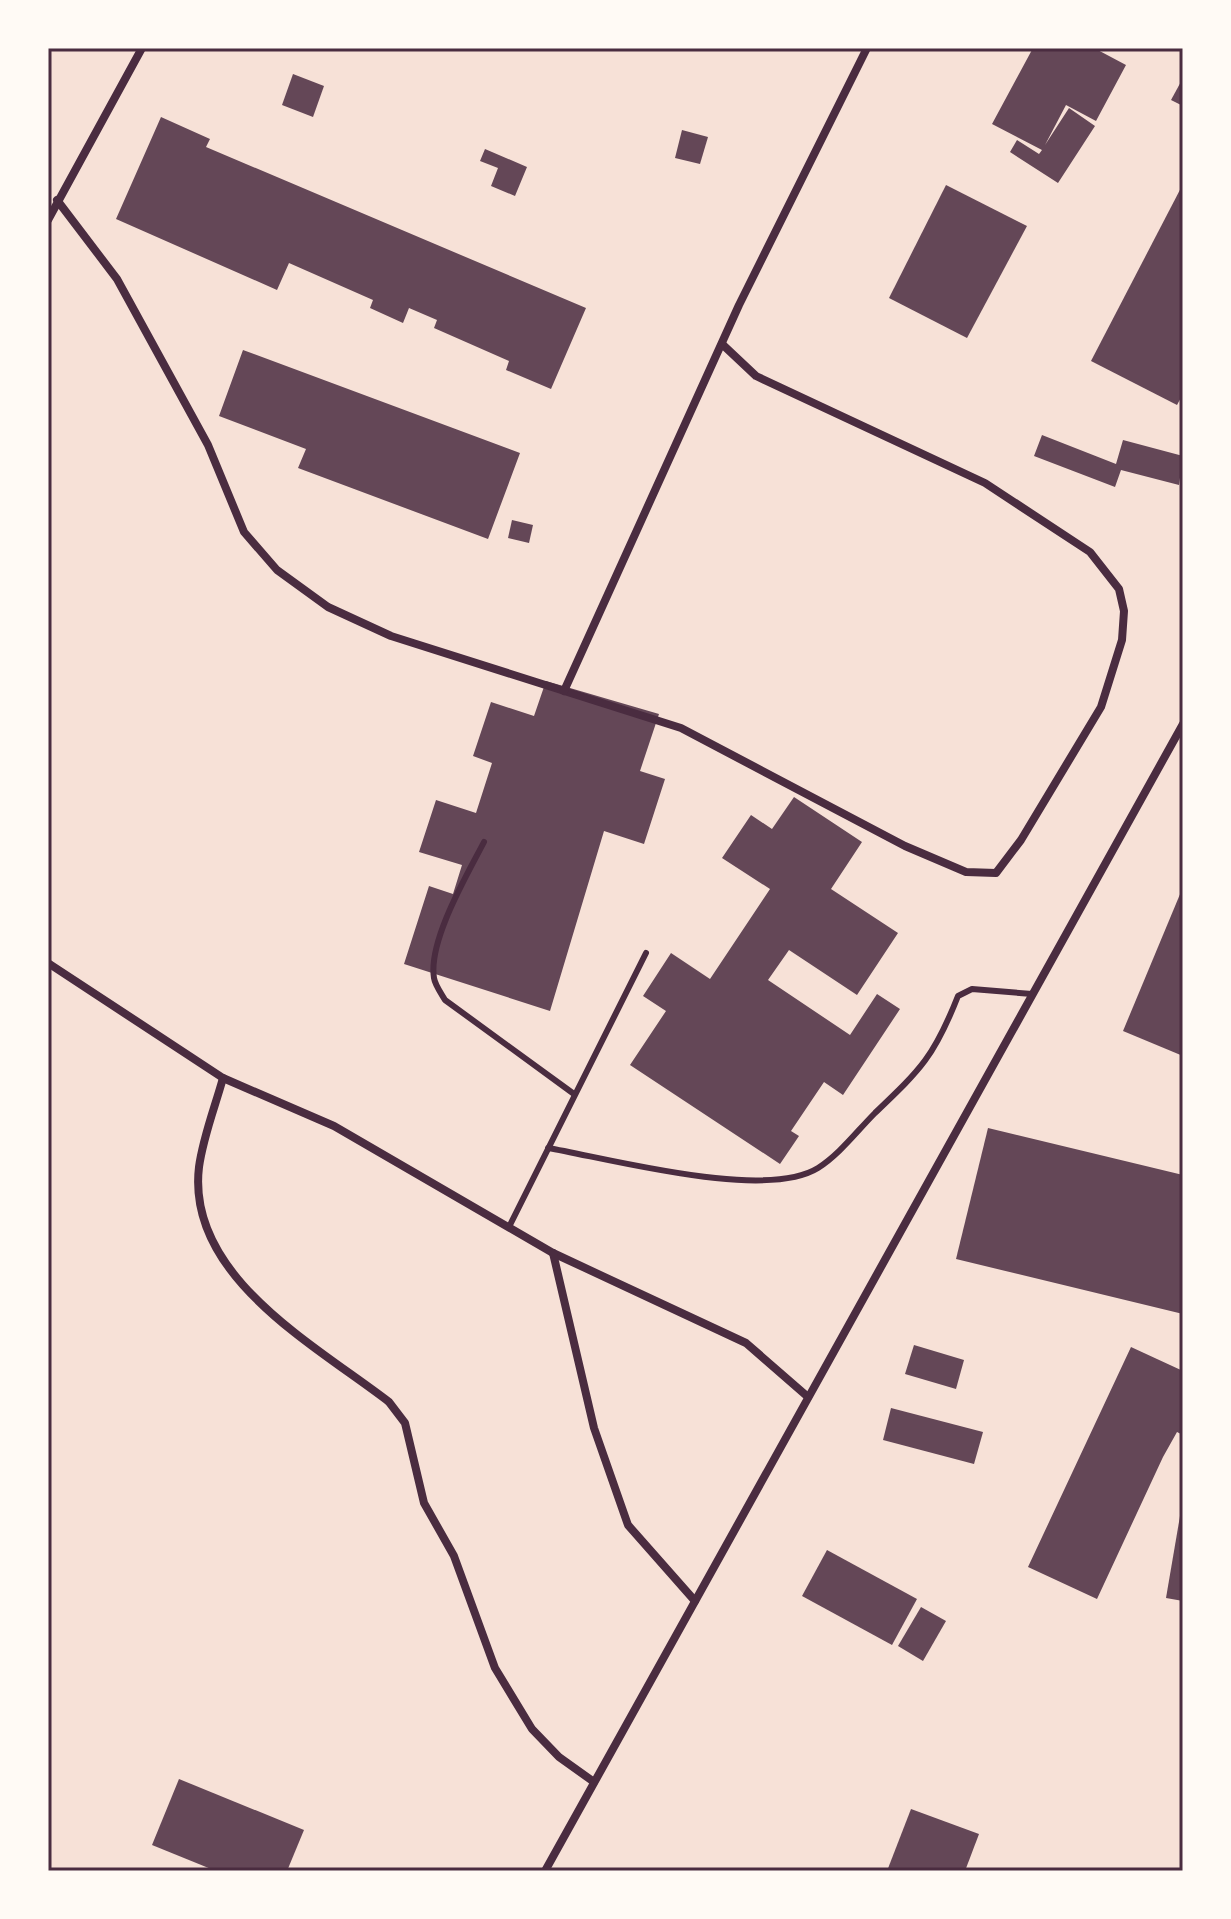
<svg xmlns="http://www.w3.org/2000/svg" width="1231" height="1919" font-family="'Alegreya Sans',sans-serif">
<rect width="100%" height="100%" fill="#f7e1d7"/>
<!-- building -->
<g fill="#644757">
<path d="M1033,48h61l32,17 -30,56 -30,-16 -21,40 24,-37 26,18 -37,57 -48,-31 7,-12 22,14 3,-4 -50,-26z"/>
<path d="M293,74l31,12 -11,31 -31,-12z"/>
<path d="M1183,78v28l-12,-6z"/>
<path d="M161,117l49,22 -4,8 380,161 -35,81 -45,-19 3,-9 -75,-33 3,-8 -28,-12 -6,15 -33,-15 3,-8 -84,-37 -12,27 -161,-71z"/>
<path d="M682,130l26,7 -8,27 -25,-6z"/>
<path d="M485,149l42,18 -12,29 -24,-10 7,-18 -18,-7z"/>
<path d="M1183,184v210l-6,11 -86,-44z"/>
<path d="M946,185l81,41 -60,112 -78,-40z"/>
<path d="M243,350l277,103 -32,86 -190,-71 8,-19 -87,-33z"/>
<path d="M1042,435l74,29 7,-24 60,16 -4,29 -58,-15 -6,17 -81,-31z"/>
<path d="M512,520l21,5 -4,18 -21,-5z"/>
<path d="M546,681l113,33 -19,57 25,8 -21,65 -40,-13 -54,180 -146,-47 25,-78 24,8 9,-29 -43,-13 17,-52 40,13 16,-50 -19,-7 18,-54 43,14z"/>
<path d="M794,797l68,45 -31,47 67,44 -41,62 -68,-45 -21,30 82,55 27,-41 23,15 -57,86 -19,-13 -33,49 8,5 -19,28 -150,-99 36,-54 -23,-15 28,-43 39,26 60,-90 -48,-31 29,-43 21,14z"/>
<path d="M1183,887v169l-60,-25z"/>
<path d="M988,1128l195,47v139l-227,-55z"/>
<path d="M914,1345l50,15 -8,29 -51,-15z"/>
<path d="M1131,1347l52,24v64l-6,-3 -14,25 -66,142 -69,-32z"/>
<path d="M891,1408l92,24 -9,32 -91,-24z"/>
<path d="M1180,1516l3,1v84l-17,-3z"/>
<path d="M827,1550l90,49 -25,46 -90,-49z"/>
<path d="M921,1607l25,14 -23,40 -25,-15z"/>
<path d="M179,1779l125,51 -17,41h-71l-64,-26z"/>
<path d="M911,1809l68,25 -14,37h-78z"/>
</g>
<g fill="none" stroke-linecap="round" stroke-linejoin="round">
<!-- service -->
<g stroke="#4a2c40" stroke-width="6">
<path d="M484,842c-17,33 -56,99 -50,136 1,7 7,15 11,22l129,94"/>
<path d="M548,1148c63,11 217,53 270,20 21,-13 39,-37 57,-55 46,-44 59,-56 83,-117l14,-7 60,5"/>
<path d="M509,1227l137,-274"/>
</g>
<!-- minor -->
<g stroke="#4a2c40" stroke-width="8">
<path d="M57,200l60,79 91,166 36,87 33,38 51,37 63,29 290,92 224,118 61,26 30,1 25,-33 80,-133 21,-67 2,-29 -5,-22 -29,-37 -105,-69 -229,-107 -34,-32"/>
<path d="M48,220l94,-172"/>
<path d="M564,691l175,-386 128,-257"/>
<path d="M48,963l175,115 111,48 219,127 193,90 62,54"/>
<path d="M223,1078c-8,29 -20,59 -24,89 -13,109 116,178 190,235l16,21 19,80 30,53 41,112 37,61 27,28 35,25"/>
<path d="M553,1253l41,175 34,97 67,76"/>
<path d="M545,1871l638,-1147"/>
</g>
</g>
<!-- border -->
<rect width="1231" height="1919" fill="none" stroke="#fffaf5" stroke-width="100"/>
<rect x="50" y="50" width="1131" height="1819" fill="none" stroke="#4a2c40" stroke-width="3"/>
</svg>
